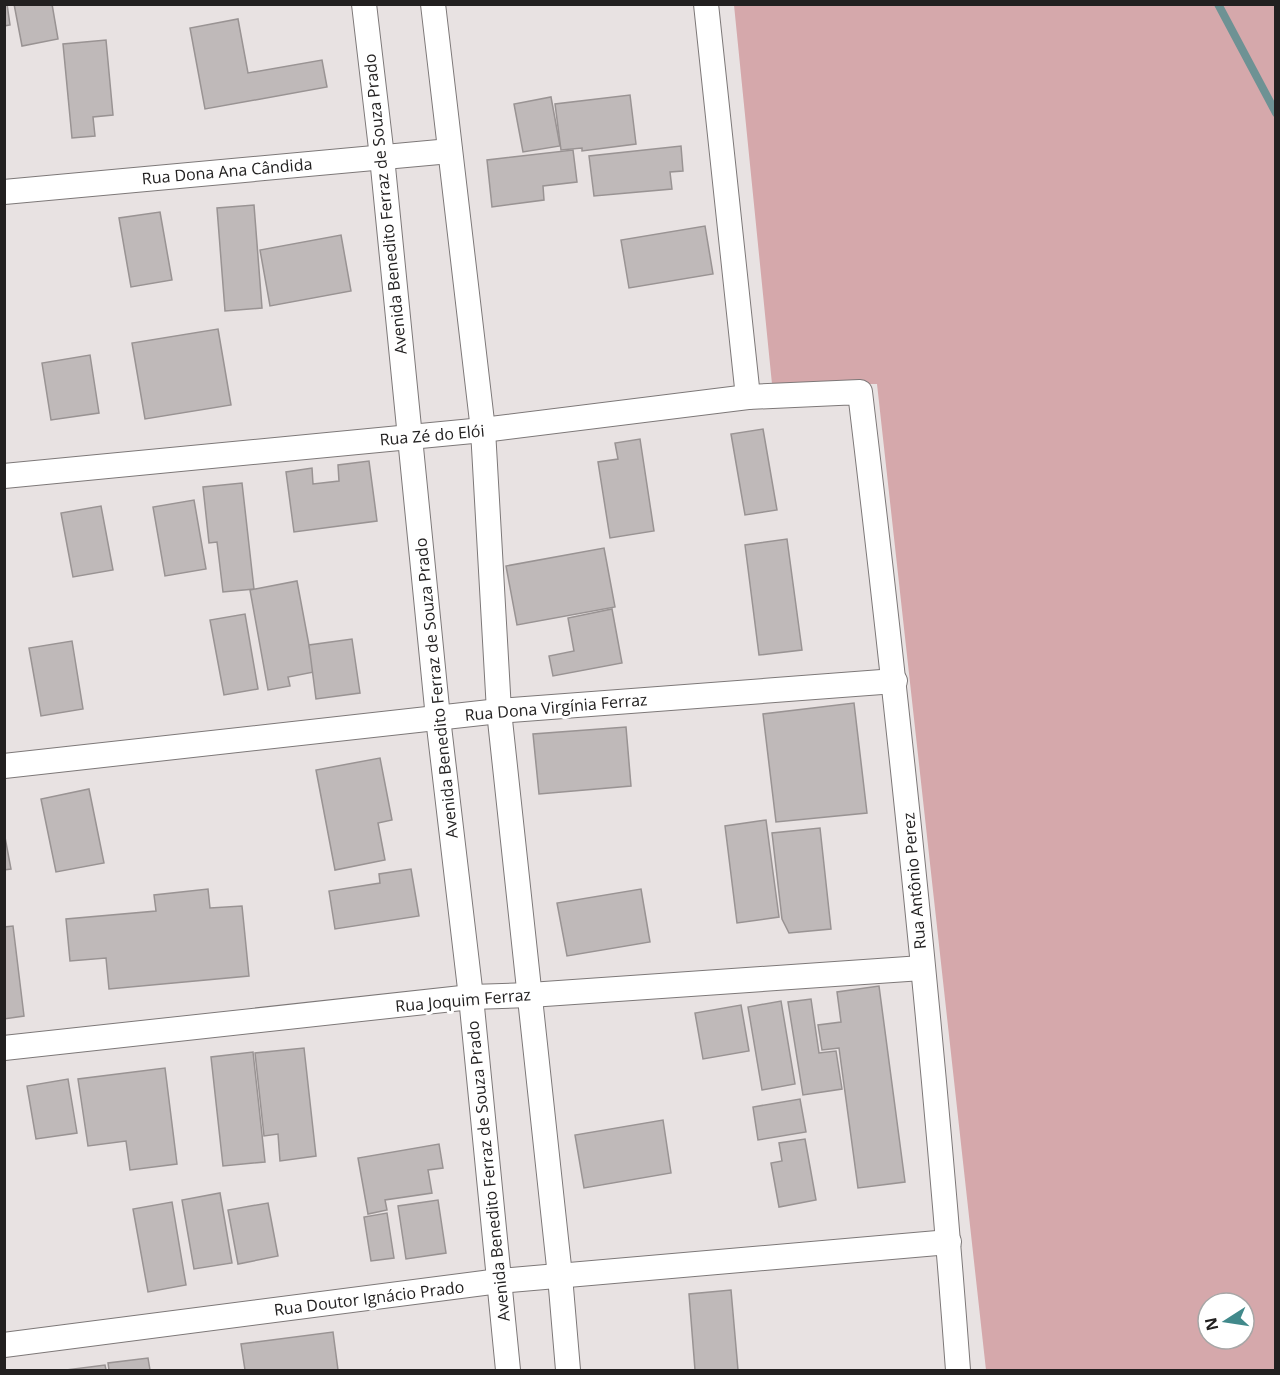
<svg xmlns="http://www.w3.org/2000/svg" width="1280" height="1375" font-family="'Open Sans',sans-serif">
<rect width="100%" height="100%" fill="#e8e2e2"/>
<!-- green -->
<path fill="#d5a8ab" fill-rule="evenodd" d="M734,5h541v1365h-289l-109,-986h-105zM1208,1303h36v36h-36z"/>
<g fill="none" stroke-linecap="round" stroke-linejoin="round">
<!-- stream -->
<path stroke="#6e9294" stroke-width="8" d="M1218,4l58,109"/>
</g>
<!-- building -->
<g fill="#bfb9b9" stroke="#999393" stroke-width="1.5">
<path d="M4,4h3l3,21 -6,1z"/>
<path d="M14,4h38l6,35 -36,7z"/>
<path d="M238,19l10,54 74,-13 5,27 -122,22 -15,-81z"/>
<path d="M106,40l7,75 -20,2 2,19 -23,2 -9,-94z"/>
<path d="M630,95l6,49 -54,7v-3l-21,2 -6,-46z"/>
<path d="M551,97l9,49 -37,6 -9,-48z"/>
<path d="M681,146l2,25 -13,1 2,17 -78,7 -5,-40z"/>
<path d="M573,150l4,32 -34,4 1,14 -52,7 -5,-47z"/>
<path d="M254,205l8,103 -37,3 -8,-103z"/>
<path d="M160,212l12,68 -41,7 -12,-69z"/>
<path d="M705,226l8,48 -84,14 -8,-48z"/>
<path d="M341,235l10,56 -81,15 -10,-56z"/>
<path d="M218,329l13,76 -86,14 -13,-76z"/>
<path d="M90,355l9,58 -48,7 -9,-57z"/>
<path d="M763,429l14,81 -32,5 -14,-81z"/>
<path d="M640,439l14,92 -44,7 -12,-76 20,-3 -3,-16z"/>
<path d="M369,461l8,60 -83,11 -8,-60 26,-4 1,16 26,-3 -1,-16z"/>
<path d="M242,483l12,106 -31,3 -6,-50 -8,1 -6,-56z"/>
<path d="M194,500l12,69 -41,7 -12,-69z"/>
<path d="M101,506l12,64 -40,7 -12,-64z"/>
<path d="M787,539l15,111 -43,5 -14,-110z"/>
<path d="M604,548l11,59 -98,18 -11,-59z"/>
<path d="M297,581l17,91 -26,5 2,9 -22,4 -18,-100z"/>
<path d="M612,609l10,54 -69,13 -4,-20 25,-5 -6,-33z"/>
<path d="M245,614l13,75 -34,6 -14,-75z"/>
<path d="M352,639l8,54 -44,6 -7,-54z"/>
<path d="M72,641l11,68 -42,7 -12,-68z"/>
<path d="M854,703l13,110 -91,9 -13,-108z"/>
<path d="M626,727l5,59 -92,8 -6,-60z"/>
<path d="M380,758l12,62 -14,3 7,37 -50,10 -19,-100z"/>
<path d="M89,789l15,74 -48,9 -15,-73z"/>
<path d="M766,820l13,97 -42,6 -12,-97z"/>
<path d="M820,828l11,101 -42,4 -7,-14 -10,-86z"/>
<path d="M4,832l7,37 -7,1z"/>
<path d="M411,869l8,47 -84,13 -6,-38 51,-8 -1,-9z"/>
<path d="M208,889l2,19 32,-2 7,70 -140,13 -3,-31 -36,3 -4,-42 90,-8 -2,-16z"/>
<path d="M641,889l9,53 -83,14 -10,-53z"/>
<path d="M13,926l11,90 -20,3v-92z"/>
<path d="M879,986l26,196 -47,6 -19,-140 -17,2 -4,-25 23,-3 -4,-30z"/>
<path d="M811,999l8,54 17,-2 6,38 -39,6 -15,-93z"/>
<path d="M781,1001l14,83 -33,6 -14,-83z"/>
<path d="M741,1005l8,46 -46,8 -8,-46z"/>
<path d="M304,1048l12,108 -36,5 -2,-27 -14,2 -9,-83z"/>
<path d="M253,1052l12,110 -42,4 -12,-109z"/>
<path d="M165,1068l12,96 -47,6 -4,-29 -38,5 -10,-67z"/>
<path d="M68,1079l9,54 -41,6 -9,-53z"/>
<path d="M800,1099l6,33 -48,8 -5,-33z"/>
<path d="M663,1120l8,53 -87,15 -9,-53z"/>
<path d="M805,1139l11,61 -37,7 -8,-44 11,-2 -3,-18z"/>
<path d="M439,1144l4,24 -15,2 4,23 -47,7 2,10 -19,4 -10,-56z"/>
<path d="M220,1193l12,70 -38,6 -12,-69z"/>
<path d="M438,1200l8,53 -40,6 -8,-53z"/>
<path d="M172,1202l14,83 -38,7 -15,-83z"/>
<path d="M268,1203l10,53 -40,8 -10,-54z"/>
<path d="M387,1213l7,45 -23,3 -7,-44z"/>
<path d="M731,1290l7,80h-43l-6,-76z"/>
<path d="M333,1332l5,38h-93l-4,-26z"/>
<path d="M148,1358l2,12h-41l-1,-7z"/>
<path d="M105,1365l1,5h-40z"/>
</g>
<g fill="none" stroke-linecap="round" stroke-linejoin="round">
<!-- street casing -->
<g stroke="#7d7878" stroke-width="26">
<g id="street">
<path d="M364,4l18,153 56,561 33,279 37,373"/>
<path d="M433,4l50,426 16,281 61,565 8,94"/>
<path d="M706,4l42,393"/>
<path d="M4,192l446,-41"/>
<path d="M4,476l479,-46 265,-33 112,-5c39,325 74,652 98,978"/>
<path d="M4,766l495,-55 396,-30"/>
<path d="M4,1048l467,-51 59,-2 392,-27"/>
<path d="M4,1345l495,-64 450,-39"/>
</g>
</g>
<!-- street -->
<use href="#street" stroke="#fff" stroke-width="24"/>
</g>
<g text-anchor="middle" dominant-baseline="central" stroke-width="6" stroke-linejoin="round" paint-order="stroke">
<!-- street labels -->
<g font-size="16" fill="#222020" stroke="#fff">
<text transform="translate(227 171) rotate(-5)">Rua Dona Ana Cândida</text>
<text transform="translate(385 204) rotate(-96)">Avenida Benedito Ferraz de Souza Prado</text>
<text transform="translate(432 435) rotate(-5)">Rua Zé do Elói</text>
<text transform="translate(436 688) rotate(-96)">Avenida Benedito Ferraz de Souza Prado</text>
<text transform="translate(556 707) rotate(-5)">Rua Dona Virgínia Ferraz</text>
<text transform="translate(914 881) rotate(-95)">Rua Antônio Perez</text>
<text transform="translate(463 1000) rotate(-5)">Rua Joquim Ferraz</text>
<text transform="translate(488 1171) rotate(-96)">Avenida Benedito Ferraz de Souza Prado</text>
<text transform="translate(369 1298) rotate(-7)">Rua Doutor Ignácio Prado</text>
</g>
</g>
<!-- border -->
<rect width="1280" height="1375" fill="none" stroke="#222020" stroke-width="12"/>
<!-- north arrow -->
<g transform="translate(1226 1321) rotate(258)"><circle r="28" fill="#ffffff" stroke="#a7a6a6" stroke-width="1.5"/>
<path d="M0-4.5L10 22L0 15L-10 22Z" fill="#41898b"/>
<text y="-9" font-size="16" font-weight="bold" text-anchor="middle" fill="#222020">N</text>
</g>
</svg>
